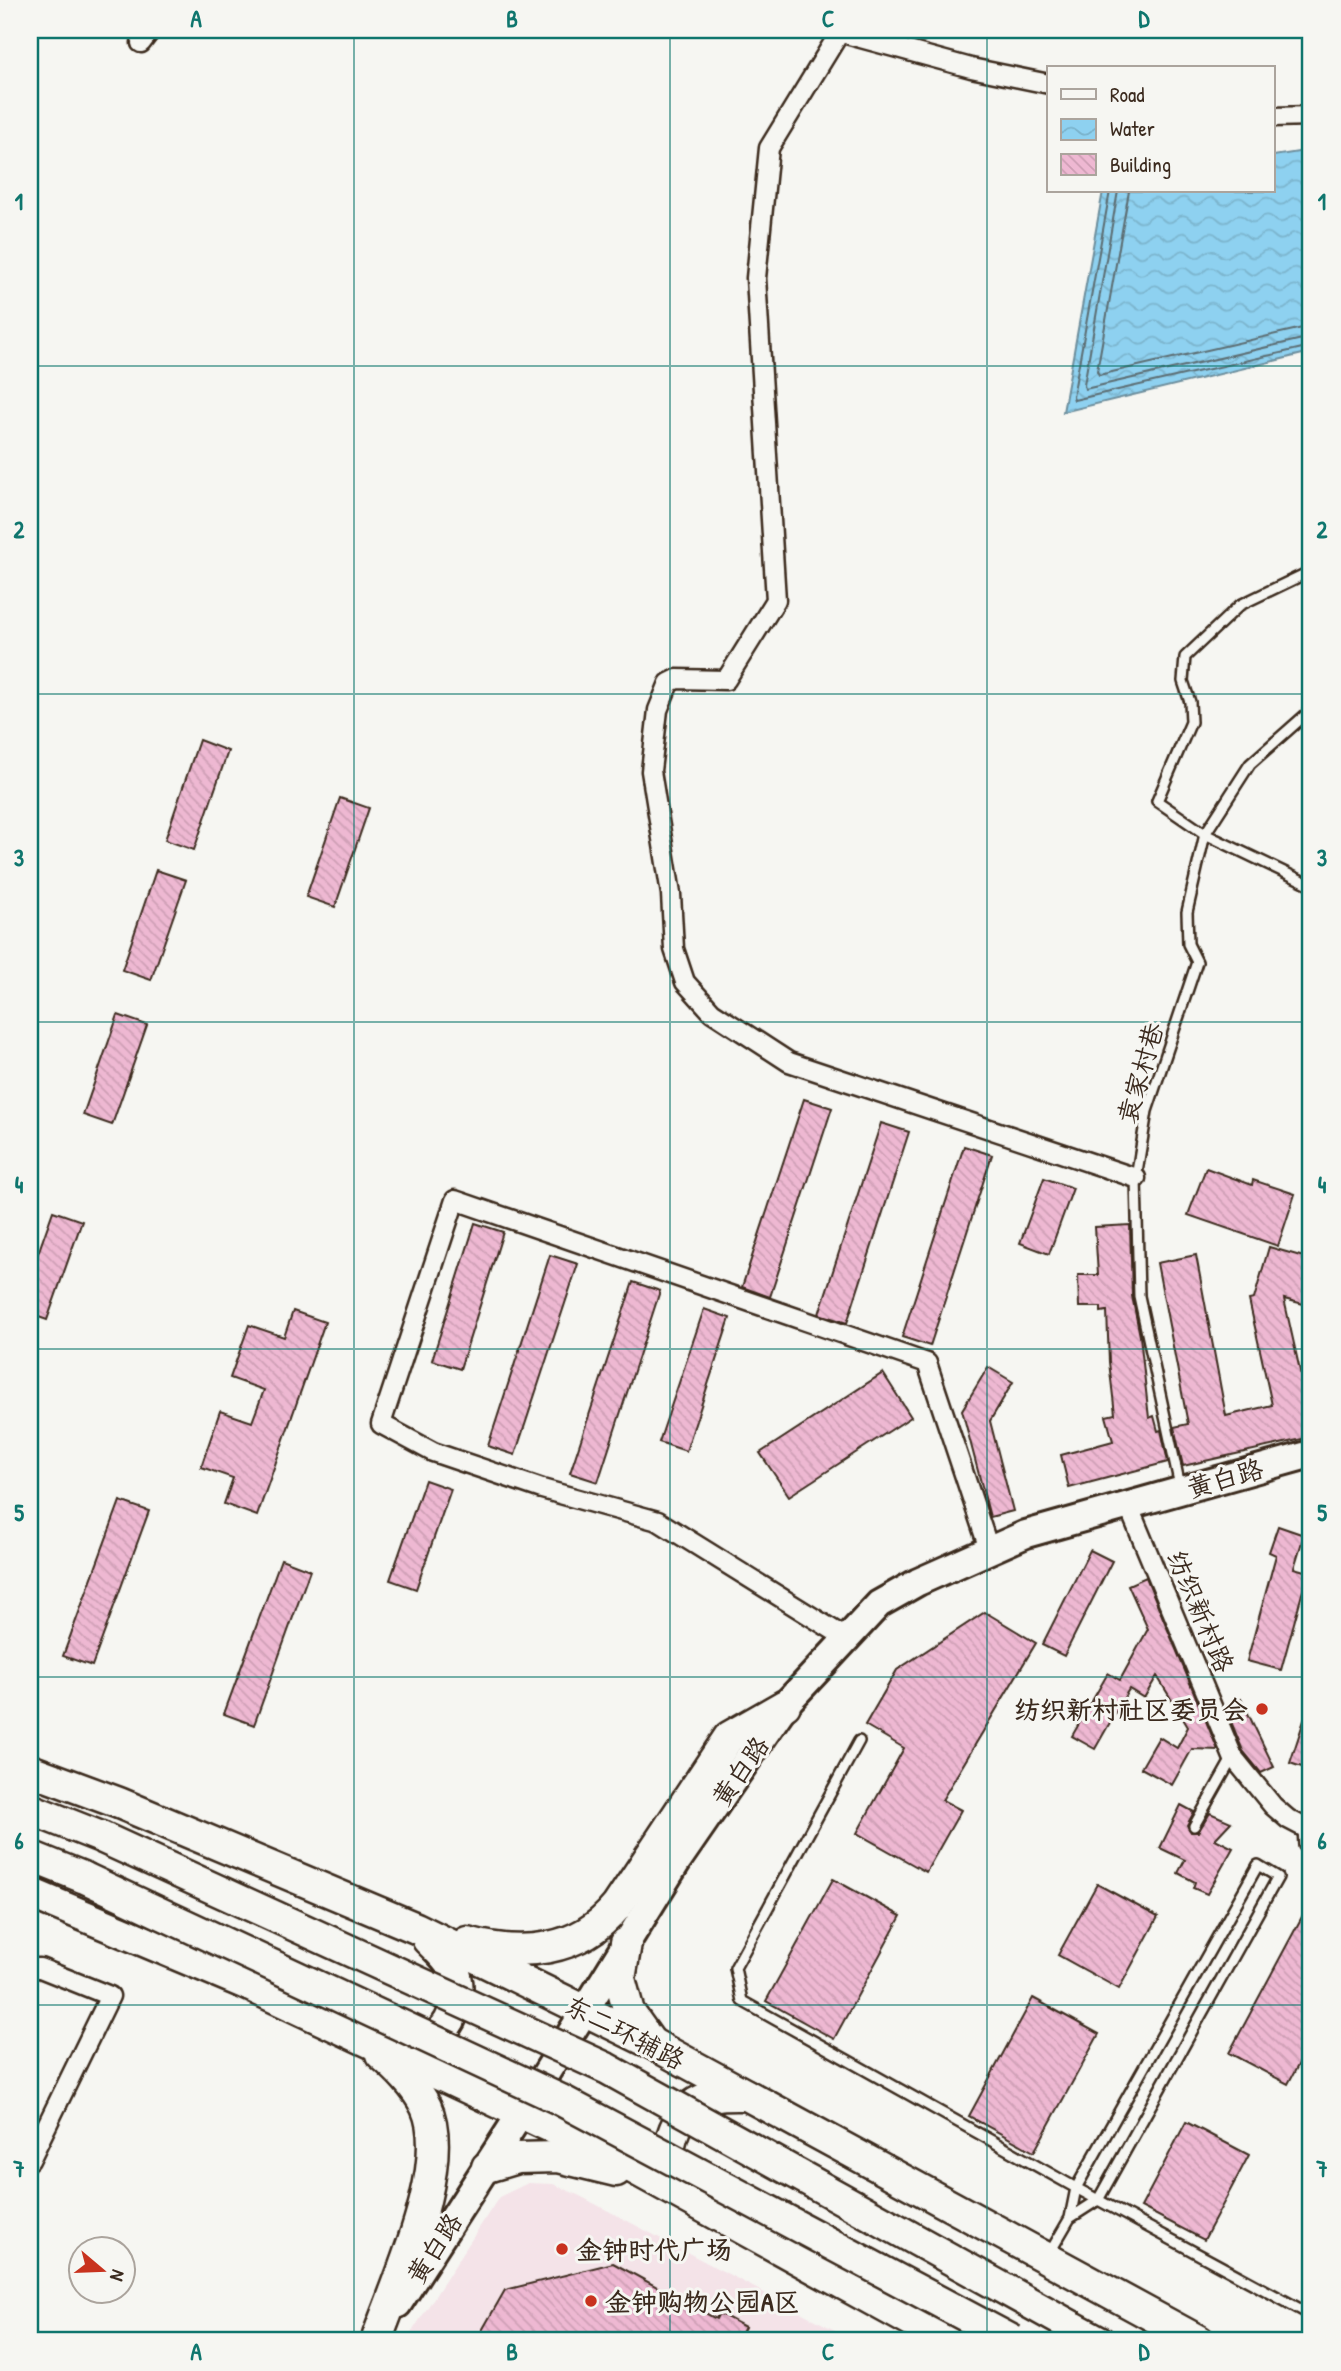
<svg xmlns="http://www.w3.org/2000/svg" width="1341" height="2371" font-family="'Patrick Hand','LXGW WenKai TC',sans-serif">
<defs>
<pattern id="water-waves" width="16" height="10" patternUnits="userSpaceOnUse" patternTransform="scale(1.75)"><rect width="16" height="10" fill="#8ed1f0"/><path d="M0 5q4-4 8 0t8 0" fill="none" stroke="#7bb4cd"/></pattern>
<pattern id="building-back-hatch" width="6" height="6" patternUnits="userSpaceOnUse" patternTransform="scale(1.75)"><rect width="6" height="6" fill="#eeb8d2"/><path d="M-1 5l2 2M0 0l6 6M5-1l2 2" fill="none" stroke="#cd9eb4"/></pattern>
</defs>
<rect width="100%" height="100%" fill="#f6f6f2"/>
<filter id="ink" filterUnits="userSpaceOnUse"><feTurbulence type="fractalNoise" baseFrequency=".0143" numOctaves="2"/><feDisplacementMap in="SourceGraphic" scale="14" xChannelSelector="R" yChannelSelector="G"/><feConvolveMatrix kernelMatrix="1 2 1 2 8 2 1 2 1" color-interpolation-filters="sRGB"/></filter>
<g filter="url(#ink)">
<!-- built -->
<path fill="#f4e3e8" d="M528,2183l25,1 27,12 266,140 -3,5h-437l93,-144z"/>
<!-- water -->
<path fill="url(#water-waves)" stroke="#6d8e9c" stroke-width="2" d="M1311,150v202l-248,60 40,-221h170v-35z"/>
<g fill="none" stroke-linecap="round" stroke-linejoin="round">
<!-- shore -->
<g stroke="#5c6d72" stroke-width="2">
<path d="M1110,191l-37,206 1,3 237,-54"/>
<path d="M1118,191l-34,194 1,4 226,-52"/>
<path d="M1129,191l-32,180 2,4 212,-49"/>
</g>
</g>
<!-- building -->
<g fill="url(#building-back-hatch)" stroke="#3b2a1e" stroke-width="2">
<path d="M199,740l29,11 -34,99 -29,-10z"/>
<path d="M340,798l29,10 -34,99 -29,-10z"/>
<path d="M156,870l30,10 -35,100 -29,-10z"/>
<path d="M118,1015l29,10 -35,100 -29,-10z"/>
<path d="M804,1099l28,9 -62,189 -28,-10z"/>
<path d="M881,1123l28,9 -62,191 -28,-9z"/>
<path d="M964,1146l28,9 -62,191 -28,-9z"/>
<path d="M1206,1168l46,17 1,-5 42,14 -17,52 -90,-31z"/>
<path d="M1044,1178l29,10 -24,66 -29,-11z"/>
<path d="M53,1211l29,10 -35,99 -17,-6v-38z"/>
<path d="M475,1223l28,9 -43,137 -28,-9z"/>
<path d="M1130,1225l2,71 8,40 9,82 5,-2 4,15 3,-1 7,32 -99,26 -8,-33 52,-14 -7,-25 9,-2 -6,-52 -2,-51 -6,1v-5h-22l-1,-32h20l-3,-48z"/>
<path d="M1269,1247l42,12v47l-27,-7 22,99 5,-1v40l-128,29 -9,-39 14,-3 -31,-161 39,-8 30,161 46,-11 -23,-105 5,-1z"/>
<path d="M550,1255l28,9 -63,191 -27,-9z"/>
<path d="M633,1282l27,9 -62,191 -28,-9z"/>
<path d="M704,1309l26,9 -44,133 -27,-9z"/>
<path d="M293,1311l32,11 -68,194 -33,-12 9,-26 -32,-11 19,-56 32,11 12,-32 -34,-12 19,-53 35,12z"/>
<path d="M988,1367l25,15 -23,39 23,90 -23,6 -28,-107z"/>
<path d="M883,1373l28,44 -122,79 -29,-43z"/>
<path d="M425,1480l26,9 -35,100 -26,-9z"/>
<path d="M120,1501l29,10 -57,155 -29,-10z"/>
<path d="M1278,1526l26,9 -10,33 14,4 -27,98 -34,-9 29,-106 -7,-3z"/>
<path d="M1090,1550l22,11 -48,95 -22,-11z"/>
<path d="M281,1559l29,11 -56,155 -30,-11z"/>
<path d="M1146,1577l72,173 -26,-1 -20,36 -31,-17 18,-31 18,11 11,-21 -31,-51 -13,22 -15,-9 -34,60 -23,-13 36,-63 12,7 28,-51 -20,-44z"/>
<path d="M985,1612l51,31 -94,157 19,10 -35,62 -69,-39 47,-85 -39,-23 32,-55z"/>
<path d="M1241,1699l33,68 -13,6 -18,-22 -18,-44z"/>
<path d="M1308,1708l3,1v61l-21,-7z"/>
<path d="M1181,1805l13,7 -7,13 4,7h7l12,-19 21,9 -16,17 18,9 -26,46 -14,-6 2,-6 -17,-9 7,-13 -25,-12z"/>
<path d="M833,1879l68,37 -67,123 -68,-38z"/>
<path d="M1097,1884l61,33 -39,72 -61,-34z"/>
<path d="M1311,1900v141l-23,43 -59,-31z"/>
<path d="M1033,1998l66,36 -65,118 -65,-36z"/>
<path d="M1186,2122l63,33 -45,85 -63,-33z"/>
<path d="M613,2263l103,56 3,-6 26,14 -7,14h-262l29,-51z"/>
</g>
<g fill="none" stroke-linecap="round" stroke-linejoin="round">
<!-- service casing -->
<g stroke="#3b2a1e" stroke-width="14">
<g id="service">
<path d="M1311,571l-71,34 -55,52 -2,24 7,21 1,20 -34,79 48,33 106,51"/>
<path d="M1180,1486l-41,-190 -3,-118 11,-67 50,-149 -9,-18 -1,-32 18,-78 45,-70 61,-54"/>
<path d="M859,1741l-124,227 7,33 334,187 235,127"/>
<path d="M1194,1826l39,-69"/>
<path d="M1303,1827l1,19 7,6"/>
<path d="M1049,2254l21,-36 6,-30 182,-323 20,12 -180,323 -28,18"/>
</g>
</g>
<!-- minor casing -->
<g stroke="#3b2a1e" stroke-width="23">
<g id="minor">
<path d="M831,30l140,38 78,16"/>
<path d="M840,32l-71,116 -13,130 20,322 -50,80 -49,-1 -8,4 -11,27 -7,61 20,123 3,55 11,33 27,30 77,50 347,116"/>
<path d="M141,43l10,-13"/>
<path d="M1273,117l38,-1"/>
<path d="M1128,1505l105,252 40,49 15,13 23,12"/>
<path d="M846,1638l-188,-117 -116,-32 -109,-37 -52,-28 74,-224 472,163 62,186"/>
<path d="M30,1968h10l70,28 -80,164"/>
</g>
</g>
<!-- secondary casing -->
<g stroke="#3b2a1e" stroke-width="32">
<path id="secondary" d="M398,2304l129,-200 151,-244 107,-155 94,-101 39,-22 108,-48 285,-80"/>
</g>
<!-- primary casing -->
<g stroke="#3b2a1e" stroke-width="35">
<g id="primary">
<path d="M30,1770l89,33 297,125 235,115 548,298"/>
<path d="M30,1893l214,90 358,168 345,190"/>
<path d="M467,1942c54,15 112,11 150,-36l112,-169 56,-32"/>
<path d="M626,1943l-6,36 9,33 22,31"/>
<path d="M407,2045c10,-2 22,-5 31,-11 17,-12 25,-47 15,-65 -5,-11 -16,-20 -25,-29"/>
<path d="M487,2167l30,-9 41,-1 58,14"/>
<path d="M676,2181c-16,-26 -2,-69 26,-81 14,-6 29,-5 44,-5"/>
<path d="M378,2336c20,-56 74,-172 48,-229 -10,-21 -28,-38 -45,-53"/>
</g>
</g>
<!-- trunk casing -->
<g stroke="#3b2a1e" stroke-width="35">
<g id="trunk">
<path d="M30,1809l71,28"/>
<path d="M30,1856l55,22"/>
<path d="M1073,2327l26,14"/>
</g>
</g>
<!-- path -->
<path stroke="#3b2a1e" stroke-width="3.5" stroke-dasharray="7 5" stroke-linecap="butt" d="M862,2341l5,-8"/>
<!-- service -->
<use href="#service" stroke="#f6f6f2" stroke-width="9"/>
<!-- minor -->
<use href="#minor" stroke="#f6f6f2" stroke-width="18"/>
<!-- secondary -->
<use href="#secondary" stroke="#f6f6f2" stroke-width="26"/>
<!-- primary -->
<use href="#primary" stroke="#f6f6f2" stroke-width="30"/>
<!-- trunk -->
<use href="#trunk" stroke="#f6f6f2" stroke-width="30"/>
<!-- trunk-bridge casing -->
<g stroke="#3b2a1e" stroke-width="35" stroke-linecap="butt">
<g id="trunk-bridge">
<path d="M101,1837l505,231 467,259"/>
<path d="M85,1878l474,221 454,242"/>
</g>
</g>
<!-- trunk-bridge -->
<use href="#trunk-bridge" stroke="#f6f6f2" stroke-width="30"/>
</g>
</g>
<!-- grid -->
<path fill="none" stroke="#0f766e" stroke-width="2" stroke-opacity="0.55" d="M354,30v2311M670,30v2311M987,30v2311M30,366h1281M30,694h1281M30,1022h1281M30,1349h1281M30,1677h1281M30,2005h1281"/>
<!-- markers -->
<g fill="#c8321e" stroke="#f6f6f2" stroke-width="2.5">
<circle cx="1262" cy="1709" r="7"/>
<circle cx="562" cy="2249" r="7"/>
<circle cx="591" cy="2301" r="7"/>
</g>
<g text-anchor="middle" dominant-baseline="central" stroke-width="6" stroke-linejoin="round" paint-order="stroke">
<!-- street labels -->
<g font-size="26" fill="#3b2a1e" stroke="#f6f6f2">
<text transform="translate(1140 1073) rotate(-74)">袁家村巷</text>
<text transform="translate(1225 1478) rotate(-16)">黄白路</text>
<text transform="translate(1201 1611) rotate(67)">纺织新村路</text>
<text transform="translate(740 1771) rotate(-55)">黄白路</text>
<text transform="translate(625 2032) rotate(27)">东二环辅路</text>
<text transform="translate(434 2248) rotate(-57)">黄白路</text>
</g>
<!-- poi labels -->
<g font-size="26" font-weight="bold" fill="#3b2a1e" stroke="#f6f6f2" text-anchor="start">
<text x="1248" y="1709" text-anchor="end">纺织新村社区委员会</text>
<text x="576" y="2249">金钟时代广场</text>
<text x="605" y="2301">金钟购物公园A区</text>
</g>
</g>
<!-- margin -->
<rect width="1341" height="2371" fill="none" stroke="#f6f6f2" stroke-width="77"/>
<!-- legend -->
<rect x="1047" y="66" width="228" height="126" fill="#f6f6f2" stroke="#aba49d" stroke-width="2"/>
<rect x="1061" y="89" width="35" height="10" fill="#f6f6f2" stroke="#aba49d" stroke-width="2"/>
<text x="1110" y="102" font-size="21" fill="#3b2a1e">Road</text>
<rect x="1061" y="119" width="35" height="21" fill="url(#water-waves)" stroke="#aba49d" stroke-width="2"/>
<text x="1110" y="136" font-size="21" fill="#3b2a1e">Water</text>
<rect x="1061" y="154" width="35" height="21" fill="url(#building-back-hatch)" stroke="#aba49d" stroke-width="2"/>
<text x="1110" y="172" font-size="21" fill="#3b2a1e">Building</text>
<!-- north arrow -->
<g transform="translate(102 2270) rotate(109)"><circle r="33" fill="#f6f6f2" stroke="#aba49d" stroke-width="2"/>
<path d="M0-5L12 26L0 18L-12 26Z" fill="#c8321e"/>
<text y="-10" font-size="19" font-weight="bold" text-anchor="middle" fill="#3b2a1e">N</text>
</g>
<rect x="38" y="38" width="1264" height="2294" fill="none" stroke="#0f766e" stroke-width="2.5"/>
<g font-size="23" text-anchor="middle" font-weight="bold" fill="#0f766e">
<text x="196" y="27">A</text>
<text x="512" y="27">B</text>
<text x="828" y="27">C</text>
<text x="1144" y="27">D</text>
<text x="19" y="210">1</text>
<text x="1322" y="210">1</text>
<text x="19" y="538">2</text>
<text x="1322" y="538">2</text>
<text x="19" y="866">3</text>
<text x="1322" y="866">3</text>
<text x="19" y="1193">4</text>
<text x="1322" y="1193">4</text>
<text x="19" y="1521">5</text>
<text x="1322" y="1521">5</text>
<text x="19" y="1849">6</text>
<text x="1322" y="1849">6</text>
<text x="19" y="2177">7</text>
<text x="1322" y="2177">7</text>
<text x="196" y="2360">A</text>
<text x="512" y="2360">B</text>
<text x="828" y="2360">C</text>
<text x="1144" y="2360">D</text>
</g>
</svg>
